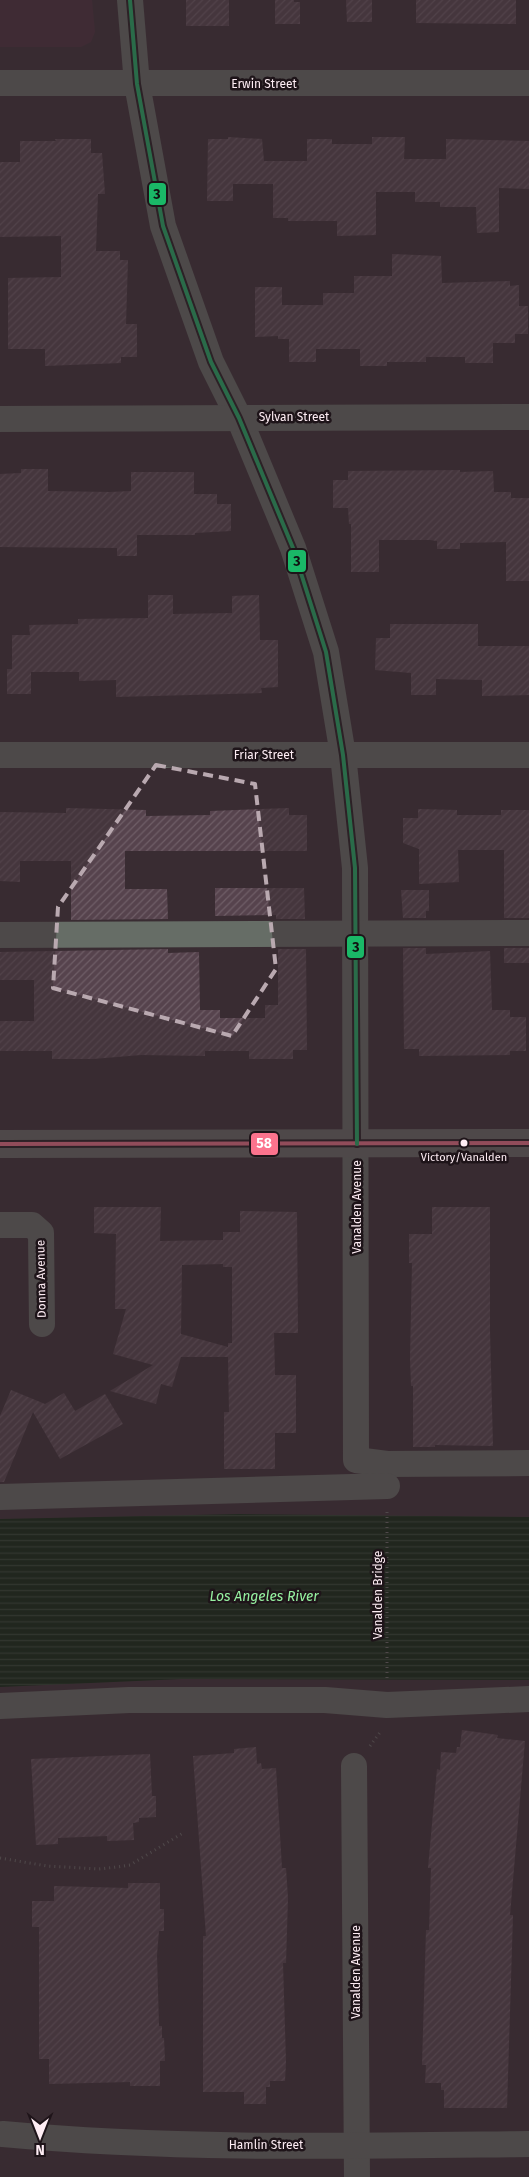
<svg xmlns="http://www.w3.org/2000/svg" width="529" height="2177" font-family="'Fira Sans',sans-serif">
<defs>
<pattern id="water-rules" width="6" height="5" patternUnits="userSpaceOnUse" patternTransform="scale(1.25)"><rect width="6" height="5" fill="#052108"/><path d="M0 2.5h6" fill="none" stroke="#2a422d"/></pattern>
<pattern id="building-hatch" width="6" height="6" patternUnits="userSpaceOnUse" patternTransform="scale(1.25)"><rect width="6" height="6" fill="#56434d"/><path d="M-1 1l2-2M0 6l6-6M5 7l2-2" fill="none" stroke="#6f5e67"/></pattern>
</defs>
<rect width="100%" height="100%" fill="#392c32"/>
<!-- built -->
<path fill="#482c39" d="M0,0h92l3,32 -4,10 -10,5h-81z"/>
<!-- water -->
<path fill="url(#water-rules)" d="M239,1514l290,3v163l-347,-1 -182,8v-168z"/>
<!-- building -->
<g fill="url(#building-hatch)" fill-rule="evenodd">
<rect x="186" y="0" width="43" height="26"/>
<path d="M275,0h19v2h6v22h-25z"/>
<path d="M346,0h26v22h-25z"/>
<path d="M416,0h100v24l-100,-1z"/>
<path d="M228,137l34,2 2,22h43v-22h25v5h40v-7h33l-1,22h42v-20l83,2v48l-30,-1v44l-22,1 -1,-26h-36v-5h-25v-10h-39v43l-39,1v-15h-49v-3h-15v-34h-40v17h-26l1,-62h20z"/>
<path d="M55,139h36v14h11l3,41h-7l-2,57h24v9h8l-2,64h11v33h-16v6l-76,3v-17h-37v-71l53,-1v-41l-61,1v-75h20v-21h36z"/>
<path d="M392,254l49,2 1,27 68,-2v5l9,-1v21h9v28h-13v9h-22v20h-28v-6h-39v5h-39v4h-27v-17h-44v13h-27v-23h-11v-3l-23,1v-50h27v18h41v-12h31v-17h38z"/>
<path d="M21,469h27v22l62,1 21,-1v-19h63v22h23v10h14v27l-36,2v2h-58v21h-20v-8l-117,-1v-73l21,-1z"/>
<path d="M460,470v2l33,-1 1,21h17v6h18v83h-23v-39l-46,1v6h-23v-8l-7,-1h-51v32h-28v-48h-2l-1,-16h-15v-28h15v-9z"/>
<path d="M148,595h25v19l59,-1v-17l27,-1 1,45h18v47l-17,1 1,5 -146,4v-17l-37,1v-9h-48v22h-24v-25h5v-34h18l-1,-10 49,-1v-5l70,-1z"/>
<path d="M390,624h88v22h51v49l-47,1v-16l-46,-1v16h-25v-22l-36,-3 1,-32h14z"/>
<path d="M66,808l80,2v6l64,-1v-4l79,-3v7h18v36h-182v38h42l1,30 -97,1v-59h-51v21l-20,-1v-69l66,1z"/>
<path d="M418,809l39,1v5h44v-5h28v108h-25v-68h-46l1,32 -40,2v-35l-16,-6v-25h15z"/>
<path d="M215,888h89l1,31h-29v-4l-61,1z"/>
<path d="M401,890h28v21h-3v7h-23z"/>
<path d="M403,948h23v6l64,-3 2,59h18v7h16v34h-16v4l-91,1v-7h-15z"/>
<rect x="504" y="948" width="25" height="15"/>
<path d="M168,949v4l31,-1 1,58h20v8h45v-13h13v-56h28l1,101h-14v9h-44v-8h-44v5l-64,-1 -48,4h-41v-8h-52v-30h34v-41h-34v-28z"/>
<path d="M94,1207h67l-1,34 63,-1v-8h17v-21l57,1 1,121h-24l1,42h21v58h-21v36h-51v-57h5l-1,-55h-47l-9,30 -11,-3 -5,20 -46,-13 43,-26 -40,-11 13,-45h-11l1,-75 -22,-1zM223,1264v3h9v76h-4v4l-47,-13 1,-69z"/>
<path d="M432,1207h58v124l3,115 -58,-1v2h-22v-61h-2l-1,-28 2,-95h-3v-29h23z"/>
<path d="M11,1390l34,14 19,-11 11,18 30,-17 18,30 -63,35 -27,-47 -29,70h-4v-66z"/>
<path d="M462,1730l36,5 -1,3 28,3 -15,174h3l-6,193h-63v-18h-3v-7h-16l1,-18h-4l4,-135h3l2,-62h-3l9,-99 3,1 1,-18 15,1 1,-6h3z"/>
<path d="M256,1747l1,17 4,-1 1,6 14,-1 6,100h4l2,30 -2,65h-3l3,99 -1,19h-15v6h-4v17h-22v-12h-41v-156h3l-13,-180 41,-3v-4z"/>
<path d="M150,1754l2,42h4v21l-17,1v4l-6,1 1,17 -27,1v-5l-49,2v6l-22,1 -5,-86z"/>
<path d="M128,1883h32v26h4v22h-5l-2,24 2,71h3v12h2l1,23h-5v25h-30v-4l-81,2v-25h-10v-132h-7v-26h22v-15l74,2z"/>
</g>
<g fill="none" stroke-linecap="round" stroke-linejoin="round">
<!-- path -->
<g stroke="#6b6c69" stroke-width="3" stroke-dasharray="1 4" stroke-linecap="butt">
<path d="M387,1512v167"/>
<path d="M370,1746l11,-15"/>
<path d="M0,1858l47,8 52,3 18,-2 13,-2 53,-32"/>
</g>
<!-- minor -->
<g stroke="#666d66" stroke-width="26">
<path d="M130,0l7,84 26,142 48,136 28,56 54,130 33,104 17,103 12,113 1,592 31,4 142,-1"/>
<path d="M0,83h529"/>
<path d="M0,419l529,-2"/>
<path d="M0,755h529"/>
<path d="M0,935l529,-2"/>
<path d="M0,1225h32l9,8 1,91"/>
<path d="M0,1497l387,-11"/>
<path d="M0,1706l129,-6h196l62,5 142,-6"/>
<path d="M354,1766l3,411"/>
<path d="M3,2134c174,16 351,12 526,10"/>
</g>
<!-- major -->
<path stroke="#696c67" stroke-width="28" d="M0,1144l529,-1"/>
<!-- bus-1 casing -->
<g stroke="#1e1419" stroke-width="8">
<path id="bus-1" d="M0,1144l529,-1"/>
</g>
<!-- bus-2 casing -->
<g stroke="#1e1419" stroke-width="8">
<path id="bus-2" d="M130,0l7,84 26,142 48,136 28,56 54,130 33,104 17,103 12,113 2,276"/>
</g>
<!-- bus-1 -->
<use href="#bus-1" stroke="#fc738d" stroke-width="4"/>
<!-- bus-2 -->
<use href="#bus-2" stroke="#1ab867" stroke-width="4"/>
</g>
<!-- marked area -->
<path d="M0 0H529V2177H0ZM156,765l99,19 21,185 -44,67 -179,-48 5,-81z" fill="#392c32" fill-opacity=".55" fill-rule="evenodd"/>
<path fill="none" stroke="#b9a9b0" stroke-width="4" stroke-dasharray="10 6" stroke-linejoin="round" d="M156,765l99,19 21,185 -44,67 -179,-48 5,-81z"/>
<!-- markers -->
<circle fill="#feedf4" stroke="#1e1419" stroke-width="2" cx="464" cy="1143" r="4.5"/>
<g text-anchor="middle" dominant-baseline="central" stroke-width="5" stroke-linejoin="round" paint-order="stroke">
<!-- bus labels -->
<g font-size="11" fill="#feedf4" stroke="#1e1419">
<text x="464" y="1157">Victory/Vanalden</text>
</g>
<!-- street labels -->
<g font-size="12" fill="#feedf4" stroke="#1e1419">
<text x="264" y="84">Erwin Street</text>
<text x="294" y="417">Sylvan Street</text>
<text x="264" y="755">Friar Street</text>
<text transform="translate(357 1207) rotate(-90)">Vanalden Avenue</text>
<text transform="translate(41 1279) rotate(-91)">Donna Avenue</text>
<text transform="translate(378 1595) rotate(-90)">Vanalden Bridge</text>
<text transform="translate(356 1972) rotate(-90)">Vanalden Avenue</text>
<text x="266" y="2145">Hamlin Street</text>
</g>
<!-- water labels -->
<g font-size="14" font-style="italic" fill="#96f1a1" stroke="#1e1419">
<text x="264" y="1596">Los Angeles River</text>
</g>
</g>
<g stroke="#1e1419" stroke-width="2">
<rect x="148" y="182" width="19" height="24" rx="5" fill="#1ab867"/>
<rect x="287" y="549" width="20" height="24" rx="5" fill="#1ab867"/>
<rect x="346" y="935" width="19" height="24" rx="5" fill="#1ab867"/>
<rect x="250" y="1132" width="29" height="24" rx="5" fill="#fc738d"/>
</g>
<g font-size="14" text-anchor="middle" font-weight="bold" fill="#fff">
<text x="264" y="1148">58</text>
</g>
<g font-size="14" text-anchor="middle" font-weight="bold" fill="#111">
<text x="157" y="199">3</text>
<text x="297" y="566">3</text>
<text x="356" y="952">3</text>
</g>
<!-- north arrow -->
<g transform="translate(40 2137) rotate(180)" stroke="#1e1419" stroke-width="4" paint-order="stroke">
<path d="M0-4L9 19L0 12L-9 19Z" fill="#feedf4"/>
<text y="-8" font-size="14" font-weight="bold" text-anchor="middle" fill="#feedf4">N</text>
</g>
</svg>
